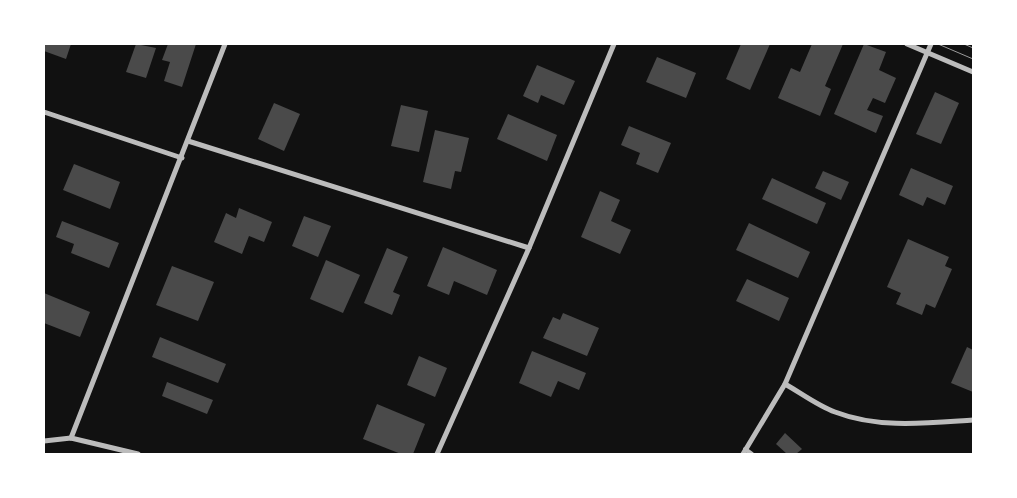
<svg xmlns="http://www.w3.org/2000/svg" width="1017" height="498" font-family="'IBM Plex Sans',sans-serif">
<rect width="100%" height="100%" fill="#111"/>
<!-- building -->
<g fill="#4a4a4a">
<path d="M44,44h27l-5,15 -22,-8z"/>
<path d="M136,44l20,4 -10,30 -20,-6z"/>
<path d="M168,44h28l-14,43 -18,-6 6,-19 -8,-2z"/>
<path d="M741,44h29l-20,46 -24,-11z"/>
<path d="M812,44h31l-18,42 6,3 -11,27 -42,-18 13,-30 9,4z"/>
<path d="M864,44l22,8 -7,18 17,8 -11,25 -12,-5 -6,12 16,6 -7,17 -42,-19z"/>
<path d="M657,57l39,16 -10,25 -40,-16z"/>
<path d="M537,65l38,16 -11,24 -23,-10 -3,8 -15,-7z"/>
<path d="M935,92l24,11 -18,41 -25,-10z"/>
<path d="M274,103l26,11 -16,37 -26,-12z"/>
<path d="M401,105l27,6 -9,41 -28,-6z"/>
<path d="M508,114l49,21 -10,26 -50,-22z"/>
<path d="M629,126l42,17 -13,30 -22,-9 4,-11 -19,-8z"/>
<path d="M435,130l34,8 -8,34 -6,-1 -4,18 -28,-7z"/>
<path d="M74,164l46,18 -10,27 -47,-19z"/>
<path d="M911,168l42,18 -8,19 -18,-8 -4,9 -24,-11z"/>
<path d="M823,171l26,11 -8,18 -26,-12z"/>
<path d="M772,178l54,25 -9,21 -55,-25z"/>
<path d="M600,191l20,9 -9,21 20,9 -11,24 -39,-17z"/>
<path d="M239,208l33,14 -8,20 -15,-6 -7,18 -28,-12 12,-29 10,5z"/>
<path d="M304,216l27,10 -13,31 -26,-11z"/>
<path d="M62,221l57,22 -10,25 -38,-15 3,-9 -18,-7z"/>
<path d="M749,223l61,29 -12,26 -62,-28z"/>
<path d="M908,239l41,18 -4,9 7,3 -17,39 -9,-4 -4,11 -26,-11 5,-11 -14,-6z"/>
<path d="M443,247l54,23 -10,25 -33,-14 -5,14 -22,-9z"/>
<path d="M387,248l21,9 -15,35 7,3 -8,20 -28,-12z"/>
<path d="M326,260l34,15 -17,38 -33,-14z"/>
<path d="M172,266l42,16 -16,39 -42,-16z"/>
<path d="M747,279l42,19 -10,23 -43,-20z"/>
<path d="M44,293l46,19 -10,25 -36,-14z"/>
<path d="M563,313l36,15 -12,28 -44,-18 10,-21 7,3z"/>
<path d="M160,337l66,27 -8,19 -66,-26z"/>
<path d="M967,347l6,3v42l-22,-9z"/>
<path d="M532,351l54,22 -7,17 -21,-9 -7,16 -32,-14z"/>
<path d="M419,356l28,12 -12,29 -28,-12z"/>
<path d="M167,382l46,18 -6,14 -45,-18z"/>
<path d="M377,404l48,20 -12,30h-12l-38,-15z"/>
<path d="M785,433l17,16 -6,5h-9l-11,-10z"/>
</g>
<g fill="none" stroke-linecap="round" stroke-linejoin="round">
<!-- service -->
<path stroke="#bcbcbc" stroke-width="4" d="M745,449l7,5"/>
<!-- minor -->
<g stroke="#bcbcbc" stroke-width="5">
<path d="M907,44l66,28"/>
<path d="M44,112l138,46"/>
<path d="M188,141l341,107"/>
<path d="M785,384c16,9 33,22 50,28 44,17 93,11 138,8"/>
<path d="M71,438l154,-394"/>
<path d="M44,441l27,-3 67,16"/>
<path d="M437,454l92,-206 85,-204"/>
<path d="M743,454l42,-70 146,-340"/>
</g>
<!-- tram -->
<g stroke="#9a9a9a" stroke-width="1">
<path d="M938,44l35,15"/>
<path d="M964,44l9,4"/>
</g>
</g>
<!-- border -->
<rect width="1017" height="498" fill="none" stroke="#ffffff" stroke-width="90"/>
</svg>
